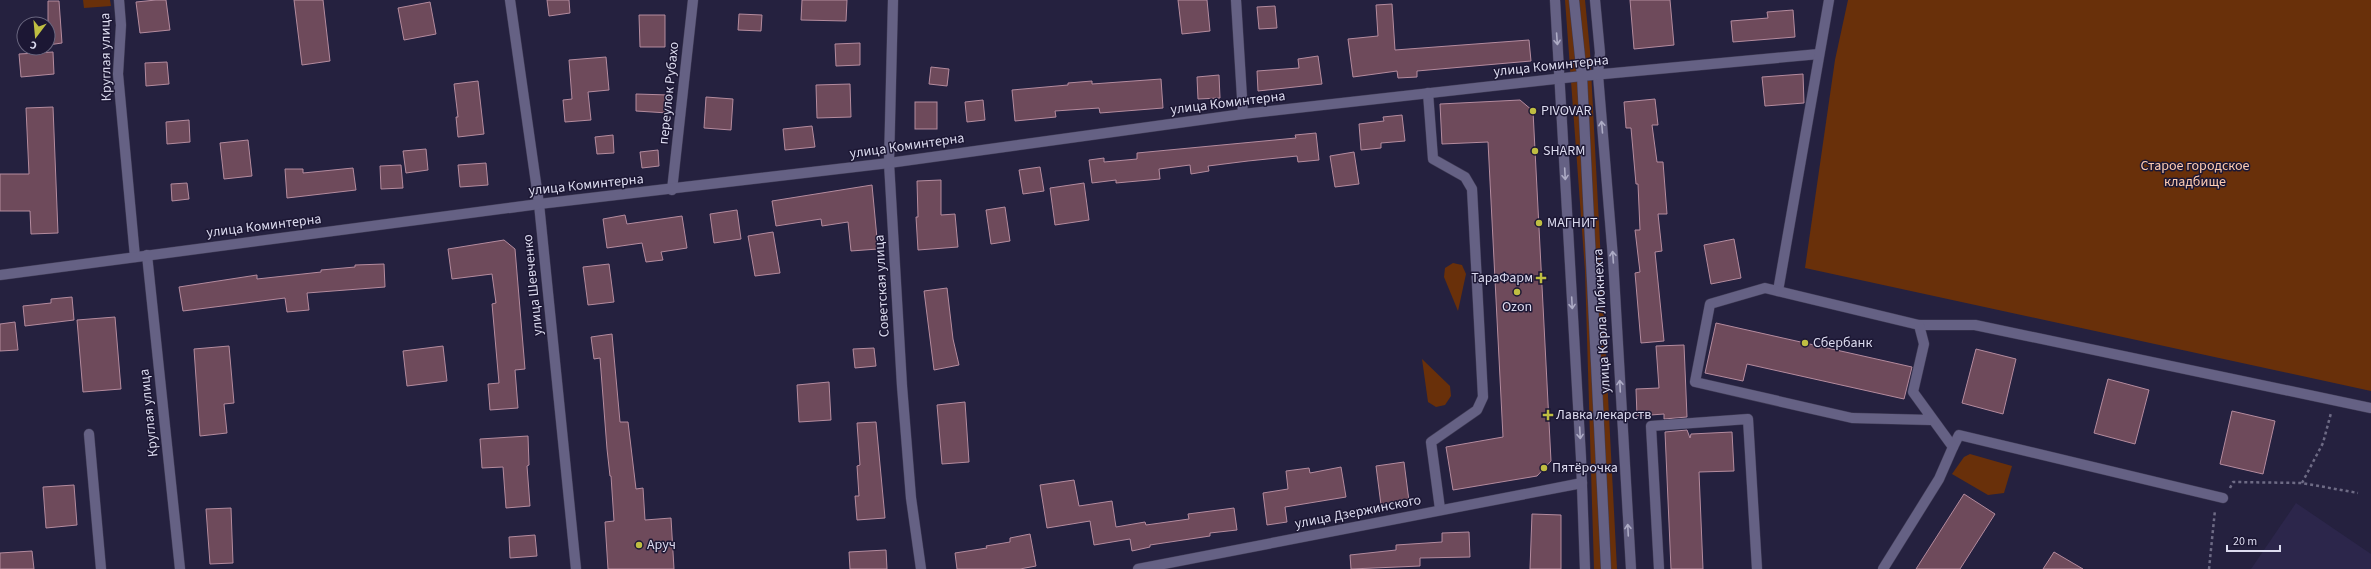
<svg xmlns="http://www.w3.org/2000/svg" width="2371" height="569" font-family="'Source Sans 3',sans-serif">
<rect width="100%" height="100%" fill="#25213f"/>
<!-- built -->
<path fill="#2c264b" d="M2296,503l75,51v15h-120z"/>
<!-- green -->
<g fill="#69300a">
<path d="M83,0h27l1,6 -27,2z"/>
<path d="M1565,0h20l5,51 27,518h-23l-9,-298z"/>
<path d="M1848,0h523v391l-566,-123 30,-208z"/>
<path d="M1453,263l9,2 4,9 -8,37 -14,-34 1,-9z"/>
<path d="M1422,359l28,27 1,10 -6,9 -9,2 -8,-5z"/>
<path d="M1970,454l42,12 -8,27 -16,2 -36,-21 12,-17z"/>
</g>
<!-- building -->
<g fill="#6e4a5b" stroke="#b48b9e">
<path d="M156,0h10l4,30 -30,3 -4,-31z"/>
<path d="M294,0h29l7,61 -28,4z"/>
<path d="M547,0h22l1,13 -21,3z"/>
<path d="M802,0h45l-1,21 -45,-1z"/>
<path d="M1178,0h29l3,31 -28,3z"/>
<path d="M1630,0h40l4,45 -40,4z"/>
<path d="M48,1h11l3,42 -14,2z"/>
<path d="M430,2l6,32 -32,6 -6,-32z"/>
<path d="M1392,4l3,46 134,-10 2,21 -114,10v6l-19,1 -1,-7 -44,6 -5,-38 30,-3 -2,-31z"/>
<path d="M1275,6l2,22 -18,1 -2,-22z"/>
<path d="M1793,10l2,27 -62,5 -2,-21 37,-3 -1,-6z"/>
<path d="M739,14l23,1 -1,16 -23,-1z"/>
<path d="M639,15h26v32h-25z"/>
<path d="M860,43v22l-24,1 -1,-22z"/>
<path d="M53,52l1,22 -33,3 -2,-23z"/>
<path d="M1318,56l4,28 -64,7 -1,-20 42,-3 -1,-9z"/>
<path d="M606,57l3,33 -21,2 3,28 -26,2 -2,-22 9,-1 -3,-39z"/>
<path d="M167,62l2,22 -23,2 -1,-23z"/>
<path d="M931,67l18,2 -2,17 -18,-2z"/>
<path d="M1803,74l1,29 -39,3 -3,-29z"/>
<path d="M1219,75l1,23 -22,1 -1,-22z"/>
<path d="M1161,79l2,29 -63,5 -1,-5 -44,3 1,6 -41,4 -3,-31 56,-5v-2l24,-2v3z"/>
<path d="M478,81l6,53 -26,3 -2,-20h2l-4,-33z"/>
<path d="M850,84l1,33 -34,1 -1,-33z"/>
<path d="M636,94l33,1 -1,18 -32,-2z"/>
<path d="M706,97l27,2 -2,31 -27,-2z"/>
<path d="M1655,99l3,26h-6l5,37h6l4,52h-9l4,37 -7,1 9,89 -23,2 -6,-70 5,-1 -5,-42h5l-2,-46h-2l-5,-56h-5l-2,-26z"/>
<path d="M983,100l2,20 -18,2 -2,-20z"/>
<path d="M1520,100l13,11 18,350 -14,15 -84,14 -7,-43 57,-10 -15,-295 -46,2 -2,-40z"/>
<rect x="915" y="102" width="22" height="27"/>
<path d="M53,107l5,126 -27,1 -1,-23h-30v-37h29l-3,-66z"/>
<path d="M1402,115l3,26 -24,2v5l-20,2 -2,-26 25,-3 -1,-4z"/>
<path d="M189,120l1,22 -23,2 -1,-22z"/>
<path d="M812,126l3,21 -30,3 -2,-21z"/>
<path d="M1316,133l3,27 -21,2 -1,-6 -49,5 -40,5 1,5 -18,3 -1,-9 -31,4 1,10 -44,4v-3l-24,3 -3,-23 15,-2v4l33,-3v-6l159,-15 -1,-3z"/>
<path d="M613,135l1,18 -17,1 -2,-17z"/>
<path d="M248,140l4,36 -28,3 -4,-36z"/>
<path d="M426,149l2,21 -22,3 -3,-22z"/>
<path d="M658,150l1,16 -17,2 -2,-16z"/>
<path d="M1354,152l5,32 -24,3 -5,-31z"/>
<path d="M486,163l2,22 -28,2 -2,-22z"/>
<path d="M401,165l2,23 -22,1 -1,-23z"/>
<path d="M1040,167l4,24 -21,3 -4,-24z"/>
<path d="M353,168l3,22 -69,8 -2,-29h18v4z"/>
<path d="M941,180v35l14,-1 3,33 -40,3 -2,-33h2l-1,-36z"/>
<path d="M187,183l2,16 -17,2 -1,-17z"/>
<path d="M1084,183l5,37 -34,5 -5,-37z"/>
<path d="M872,185l6,64 -27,2 -3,-29 -26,4 -1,-7 -45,7 -4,-25z"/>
<path d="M1005,207l5,34 -19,3 -5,-34z"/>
<path d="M737,210l4,29 -27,4 -4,-29z"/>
<path d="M625,215l2,9 55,-8 5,32 -26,4 2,8 -17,2 -4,-19 -35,5 -4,-29z"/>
<path d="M773,232l7,41 -25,3 -7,-40z"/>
<path d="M1734,239l7,39 -30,6 -7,-39z"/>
<path d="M504,240l11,9 10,120 -10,1 3,38 -28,2 -2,-26 11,-1 -7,-79 4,-1 -4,-29 -40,5 -4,-30z"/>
<path d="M384,264l1,23 -78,6 2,17 -22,2 -2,-14 -102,13 -4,-24 78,-12v4l64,-7v-2l34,-3v-2z"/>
<path d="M609,264l5,38 -26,3 -5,-38z"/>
<path d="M947,288l6,51 6,26 -25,5 -10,-79z"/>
<path d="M72,297l2,23 -49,6 -2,-20 28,-3v-4z"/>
<path d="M115,317l6,72 -38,3 -6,-72z"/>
<path d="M15,322l3,28 -18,1v-27z"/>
<path d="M1716,323l196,44 -8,32 -157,-35 -4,17 -38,-8z"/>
<path d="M612,334l8,88h8l8,67 7,-1 2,32 26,-2 3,51h-66l-3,-47 9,-1 -3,-45h-1l-3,-27 -7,-91 -6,1 -3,-22z"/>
<path d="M1684,345l3,72 -23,2v-5l-27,2 -1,-27 23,-1 -3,-42z"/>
<path d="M229,346l5,57 -10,1 3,29 -27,3 -6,-87z"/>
<path d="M443,346l4,35 -40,5 -4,-35z"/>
<path d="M874,348l2,18 -21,2 -2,-19z"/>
<path d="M1976,349l40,10 -13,55 -41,-11z"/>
<path d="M2108,379l41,11 -14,54 -41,-11z"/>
<path d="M829,382l2,38 -32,2 -2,-37z"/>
<path d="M965,402l4,60 -27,2 -5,-59z"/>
<path d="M2232,411l43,10 -12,53 -43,-10z"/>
<path d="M876,422l9,96 -28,2 -2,-24h4l-2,-30 3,-1 -3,-42z"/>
<path d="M1687,430l3,8 1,-4 41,-2 2,39 -35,1 4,97h-32l-6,-137z"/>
<path d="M528,436l1,29 -2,1 3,40 -24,2 -3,-41 -21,1 -2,-29z"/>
<path d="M1404,462l5,39 -28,4 -5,-39z"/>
<path d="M1341,467l5,30 -61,10 2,15 -20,3 -4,-32 25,-4 -2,-18 23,-3 1,5z"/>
<path d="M1074,480l5,26 33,-5 4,26 29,-5 1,3 43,-6 -1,-5 46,-6 3,22 -27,3v3l-60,9v2l-18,4 -2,-12 -36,6 -4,-24 -43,7 -7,-43z"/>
<path d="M74,485l3,40 -31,3 -3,-41z"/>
<path d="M1964,494l31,20 -35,55h-44z"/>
<path d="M231,508l2,55 -23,1 -4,-55z"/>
<path d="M1532,514l29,1v54h-31z"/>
<path d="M1469,532l1,25 -50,1v8l-69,3 -1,-14 46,-5v-5l46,-3v-9z"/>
<path d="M1030,534l6,32 -16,3h-63l-2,-16 32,-5 -1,-2 24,-4v-4z"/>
<path d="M535,535l2,21 -27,2 -1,-21z"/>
<path d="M886,550l1,19h-37l-1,-17z"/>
<path d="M32,551l2,18h-34v-16z"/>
<path d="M2054,552l29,17h-40z"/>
</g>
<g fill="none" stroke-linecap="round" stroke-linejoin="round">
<!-- minor casing -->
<g stroke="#403c56" stroke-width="11">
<g id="minor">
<path d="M119,0l2,25 -3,49 17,183"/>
<path d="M510,0l29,204 37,365"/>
<path d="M893,0l-4,163 13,223 9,112 10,71"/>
<path d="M1236,0l7,114"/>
<path d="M1555,0l26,458 4,111"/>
<path d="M1574,0l8,76 24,493"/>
<path d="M1595,0l5,53 -2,22 15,183 18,311"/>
<path d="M1428,93l5,66 32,18 7,12 11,208 -6,13 -46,32 9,67"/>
<path d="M672,190l21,-190"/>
<path d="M147,255l33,314"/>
<path d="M0,275l539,-71 350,-41 354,-49 339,-38 237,-22"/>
<path d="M1778,291l51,-291"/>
<path d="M1919,325h56l396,83"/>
<path d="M89,434l12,135"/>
<path d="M1953,447l6,-12 264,63"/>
<path d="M1138,569l444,-86"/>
<path d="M1659,569l-8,-143 97,-7 9,150"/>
<path d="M1883,569l56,-90 14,-32 -40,-55 11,-48 -5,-19 -154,-37 -55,16 -15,78 157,36 79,2"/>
</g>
</g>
<!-- path -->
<g stroke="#6e6b85" stroke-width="2.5" stroke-dasharray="3 3" stroke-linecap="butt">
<path d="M2302,483l21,-40 8,-30"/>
<path d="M2230,488l3,-6 69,1 56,10"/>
<path d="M2209,569l6,-59"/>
</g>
<!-- minor -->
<use href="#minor" stroke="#656184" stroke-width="10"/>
</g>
<!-- one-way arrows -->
<defs><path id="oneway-shaft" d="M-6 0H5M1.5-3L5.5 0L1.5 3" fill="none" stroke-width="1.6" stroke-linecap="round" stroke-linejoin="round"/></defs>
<g stroke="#adabc5">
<use href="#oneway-shaft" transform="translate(1557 39) rotate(86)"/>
<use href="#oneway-shaft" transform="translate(1602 127) rotate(-95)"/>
<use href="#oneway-shaft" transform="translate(1565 174) rotate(87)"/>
<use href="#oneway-shaft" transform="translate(1613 257) rotate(-94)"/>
<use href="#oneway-shaft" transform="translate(1572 303) rotate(87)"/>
<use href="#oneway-shaft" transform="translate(1620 386) rotate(-93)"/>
<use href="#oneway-shaft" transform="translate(1580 433) rotate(87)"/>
<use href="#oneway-shaft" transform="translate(1628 530) rotate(-93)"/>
</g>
<!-- markers -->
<g fill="#bfbe42" stroke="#1c1734" stroke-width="1.5">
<circle cx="1533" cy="111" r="4"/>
<circle cx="1535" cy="151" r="4"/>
<circle cx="1539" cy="223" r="4"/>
<path d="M1539 272h4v4h4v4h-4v4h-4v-4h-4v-4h4z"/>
<circle cx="1517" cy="292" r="4"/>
<circle cx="1805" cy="343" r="4"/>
<path d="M1546 409h4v4h4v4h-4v4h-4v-4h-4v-4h4z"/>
<circle cx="1544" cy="468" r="4"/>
<circle cx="639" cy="545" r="4"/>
</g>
<g text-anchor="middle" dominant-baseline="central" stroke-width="3" stroke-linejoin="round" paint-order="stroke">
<!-- street labels -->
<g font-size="14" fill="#dddcf0" stroke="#1c1734">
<text transform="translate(106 57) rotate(-91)">Круглая улица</text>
<text transform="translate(1551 66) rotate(-6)">улица Коминтерна</text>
<text transform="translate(669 93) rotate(-84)">переулок Рубахо</text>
<text transform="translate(1228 103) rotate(-7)">улица Коминтерна</text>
<text transform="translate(907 146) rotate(-8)">улица Коминтерна</text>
<text transform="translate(586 185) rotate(-6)">улица Коминтерна</text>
<text transform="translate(264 226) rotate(-7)">улица Коминтерна</text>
<text transform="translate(533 285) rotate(-96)">улица Шевченко</text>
<text transform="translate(882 286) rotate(-93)">Советская улица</text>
<text transform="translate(1602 321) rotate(-93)">улица Карла Либкнехта</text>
<text transform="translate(149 413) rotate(-96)">Круглая улица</text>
<text transform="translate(1358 512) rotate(-11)">улица Дзержинского</text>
</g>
<!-- poi labels -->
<g font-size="14" fill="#dddcf0" stroke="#1c1734" text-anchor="start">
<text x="1541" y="111">PIVOVAR</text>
<text x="1543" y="151">SHARM</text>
<text x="1547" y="223">МАГНИТ</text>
<text x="1533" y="278" text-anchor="end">ТараФарм</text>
<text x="1517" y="307" text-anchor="middle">Ozon</text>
<text x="1813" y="343">Сбербанк</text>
<text x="1556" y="415">Лавка лекарств</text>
<text x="1552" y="468">Пятёрочка</text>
<text x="647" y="545">Аруч</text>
</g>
<!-- park labels -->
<g font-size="14" fill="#feccb2" stroke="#1c1734">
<text x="2195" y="166">Старое городское<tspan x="2195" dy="16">кладбище</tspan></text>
</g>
</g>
<!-- north arrow -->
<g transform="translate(36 36) rotate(196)"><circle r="19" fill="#1c1734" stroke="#69667f"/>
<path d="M0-3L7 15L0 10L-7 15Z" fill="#bfbe42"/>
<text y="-6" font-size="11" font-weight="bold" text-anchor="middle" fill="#dddcf0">С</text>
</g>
<!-- scale -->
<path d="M2227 545v6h53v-6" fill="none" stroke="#dddcf0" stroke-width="2"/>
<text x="2233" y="545" font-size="12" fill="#dddcf0" stroke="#1c1734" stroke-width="3" paint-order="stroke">20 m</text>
</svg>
